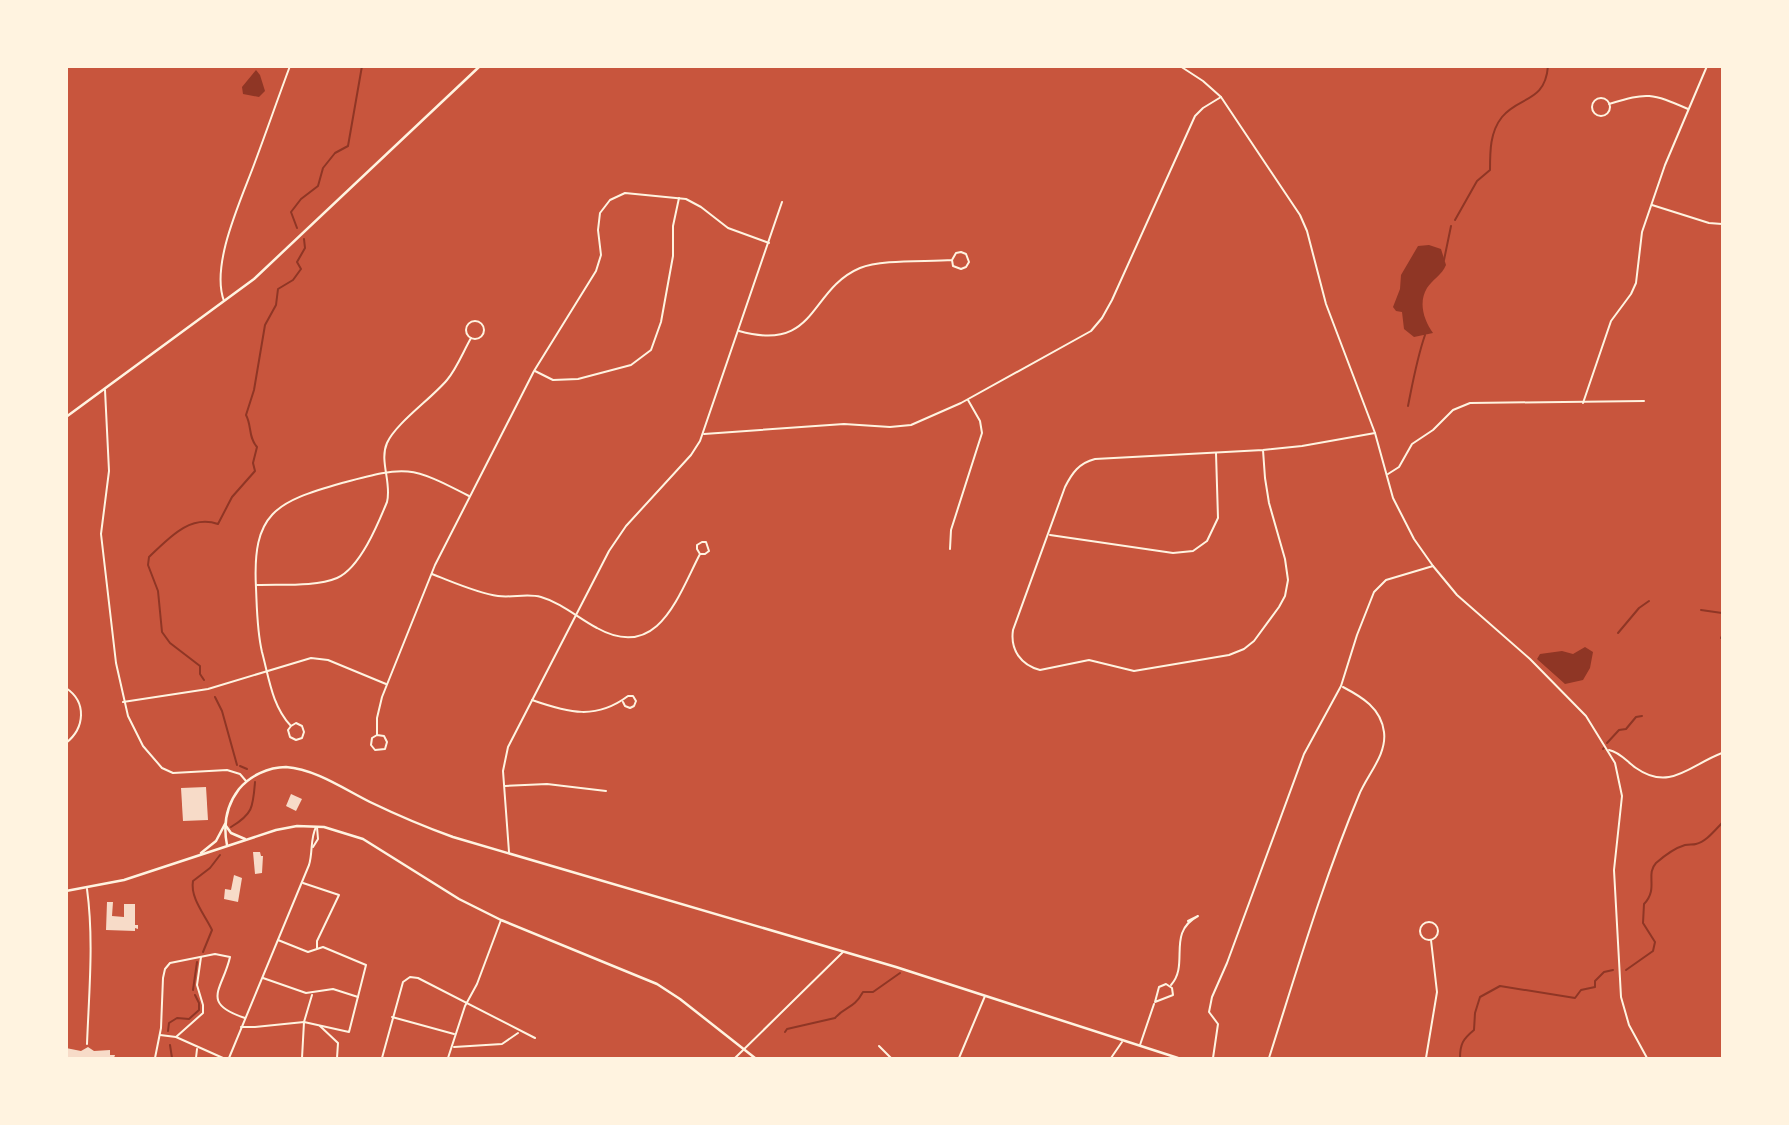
<svg xmlns="http://www.w3.org/2000/svg" width="1789" height="1125" font-family="Roboto,sans-serif">
<rect width="100%" height="100%" fill="#c8553d"/>
<!-- water -->
<g fill="#8f3625">
<path d="M256,70l4,5 5,16 -6,6 -16,-3 -1,-7z"/>
<path d="M1429,245l12,4 5,16c-4,10 -14,15 -19,23 -9,15 -3,32 6,45l-19,4 -10,-8 -2,-17 -6,-1 -3,-4 7,-18 1,-14 17,-29z"/>
<path d="M1585,647l8,5 -3,16 -7,12 -18,4 -28,-25 3,-5 22,-3 11,3z"/>
</g>
<g fill="none" stroke-linecap="round" stroke-linejoin="round">
<!-- stream -->
<g stroke="#8f3625" stroke-width="2">
<path d="M1455,220l22,-39 13,-11c0,-19 0,-38 12,-53 17,-21 43,-14 46,-51"/>
<path d="M297,228l-6,-16 10,-13 17,-13 5,-18 12,-15 13,-7 14,-80"/>
<path d="M1444,260l7,-34"/>
<path d="M1408,406c5,-25 9,-48 17,-71l-1,-2"/>
<path d="M1701,610l21,3"/>
<path d="M1618,633l21,-25 10,-7"/>
<path d="M1721,638l1,-2"/>
<path d="M204,680l-4,-6v-8l-30,-23 -8,-11 -4,-41 -10,-26 1,-8c20,-19 41,-43 69,-33l14,-27 23,-26 -2,-8 4,-16c-9,-10 -5,-21 -11,-32l8,-25 11,-65 11,-20 2,-16 15,-9 8,-11 -4,-7 8,-14 -1,-9"/>
<path d="M215,697l7,14 15,54"/>
<path d="M1607,743l12,-13 7,-1 10,-12 6,-1"/>
<path d="M1603,749l1,-1"/>
<path d="M240,766l7,3"/>
<path d="M231,827c22,-13 22,-20 24,-45"/>
<path d="M203,952l9,-22c-7,-15 -22,-32 -19,-49l17,-13 10,-13"/>
<path d="M1626,970l27,-19 2,-9 -12,-19 1,-19c15,-16 1,-29 12,-41 8,-7 19,-15 29,-18 4,-1 8,0 11,-1 10,-2 19,-14 26,-21"/>
<path d="M193,990l4,-28"/>
<path d="M168,1031l1,-8 8,-5 12,1 10,-9v-7l-4,-8"/>
<path d="M785,1032l2,-3 48,-11c11,-13 18,-8 28,-26h10l27,-19"/>
<path d="M170,1045l2,13"/>
<path d="M1460,1058c0,-14 3,-19 14,-28l1,-17 5,-16 20,-11 75,12 6,-8 14,-3v-6l9,-9 9,-2"/>
</g>
</g>
<!-- building -->
<g fill="#f7dbc8">
<path d="M206,787l2,33 -25,1 -2,-33z"/>
<path d="M291,794l11,5 -6,12 -10,-5z"/>
<path d="M253,852h7l1,4h2l-1,17 -7,1z"/>
<path d="M234,875l8,3 -4,24 -14,-3 1,-10 6,1z"/>
<path d="M107,902h6l-1,14 12,1v-13h11v21h3v4l-3,-1v3l-29,-1z"/>
<path d="M88,1047l6,4 16,-1v5h5l-1,3h-48v-10l15,3z"/>
</g>
<g fill="none" stroke-linecap="round" stroke-linejoin="round">
<!-- minor -->
<g stroke="#fff3e0" stroke-width="2">
<path d="M1180,66l23,15 18,16 79,118 7,16 19,73 49,129 18,65 21,41 19,27 24,29 73,64 56,57 29,47 7,33 -8,74 7,127 8,28 18,33"/>
<circle cx="1601" cy="107" r="9"/>
<path d="M1609,104c39,-12 42,-11 79,5"/>
<path d="M1652,205l57,18 13,1"/>
<circle cx="475" cy="330" r="9"/>
<path d="M739,331c79,22 69,-41 121,-63 21,-9 67,-6 92,-8l1,6 8,3 5,-2 3,-5 -3,-8 -5,-2 -5,1 -4,7"/>
<path d="M535,371l18,9 25,-1 53,-14 20,-15 10,-28 12,-66v-30l6,-28"/>
<path d="M105,390l4,81 -8,63 15,129 12,53 15,30 19,22 11,5 54,-3 13,4 6,7"/>
<path d="M1583,403l28,-82 20,-27 5,-11 6,-51 23,-67 42,-99"/>
<path d="M704,434l140,-10 46,3 21,-2 50,-22 130,-72 11,-13 10,-18 83,-184 8,-8 18,-11"/>
<path d="M1263,450l2,28 4,25 16,56 3,21 -3,16 -6,11 -25,34 -10,8 -15,6 -95,16 -45,-11 -49,10c-19,-5 -30,-20 -27,-40l52,-143c7,-14 14,-24 30,-28l168,-9 39,-4 73,-13"/>
<path d="M1388,474l11,-7 13,-23 21,-14 20,-20 17,-7 174,-2"/>
<path d="M1050,535l123,18 20,-2 14,-10 11,-23 -2,-65"/>
<path d="M950,549l1,-19 31,-97 -2,-12 -12,-21"/>
<path d="M432,574c21,8 45,19 66,22 15,2 29,-3 43,1 21,6 37,21 56,31 61,34 81,-32 103,-74h5l4,-3 -3,-9h-4l-5,3v4l3,5"/>
<path d="M257,585c23,-1 59,2 80,-7 23,-10 41,-54 50,-76 5,-19 -8,-41 0,-59 9,-20 44,-44 60,-63 10,-12 16,-28 24,-42"/>
<path d="M66,688c21,14 19,40 0,55"/>
<path d="M532,700c37,13 64,20 96,-4h5l3,5 -2,5 -4,2 -5,-2 -2,-4"/>
<path d="M123,702l85,-13 103,-31 17,2 58,24"/>
<path d="M291,726l-3,4 2,7 6,3 6,-2 2,-6 -2,-6 -6,-3 -5,3c-19,-20 -22,-48 -29,-74 -5,-21 -5,-42 -6,-64 -4,-75 19,-86 86,-105 65,-17 67,-18 127,13"/>
<path d="M377,735l-5,3 -1,7 4,5 10,-1 2,-7 -3,-6 -7,-1v-17l5,-21 53,-132 99,-194 62,-100 5,-16 -3,-25 2,-17 10,-13 15,-7 61,6 15,8 27,21 41,15"/>
<path d="M1609,750c11,2 18,12 27,18 34,24 54,-3 86,-15"/>
<path d="M505,786l42,-2 59,7"/>
<path d="M313,847l5,-8 -1,-12"/>
<path d="M509,852l-6,-81 5,-24 101,-196 17,-25 65,-71 9,-14 82,-239"/>
<path d="M303,883l36,12 -22,46v7"/>
<circle cx="1429" cy="931" r="9"/>
<path d="M263,978l43,15 27,-4 25,8"/>
<path d="M1166,984l6,4 1,7 -18,7 4,-15z"/>
<path d="M1171,985c19,-21 -5,-52 27,-69l-10,5"/>
<path d="M392,1017l62,17"/>
<path d="M320,1026l18,17 -1,15"/>
<path d="M241,1027h14l49,-5 45,10 17,-67 -43,-18 -15,5 -30,-12"/>
<path d="M160,1035l16,2 47,21"/>
<path d="M176,1037l27,-24v-8l-6,-20 4,-28"/>
<path d="M87,1044c2,-52 7,-104 0,-155"/>
<path d="M1140,1045l14,-41"/>
<path d="M879,1046l12,12"/>
<path d="M454,1047l48,-3 16,-11"/>
<path d="M155,1058l6,-30 2,-50 2,-9 5,-6 45,-9 15,3c-7,32 -31,46 15,61"/>
<path d="M196,1058l1,-9"/>
<path d="M229,1058l80,-193c4,-13 1,-26 7,-38"/>
<path d="M302,1058l2,-36 8,-27"/>
<path d="M382,1058l21,-76 7,-5 8,1 117,60"/>
<path d="M448,1058l17,-52 12,-22 24,-64"/>
<path d="M735,1058l108,-106"/>
<path d="M1111,1058l11,-16"/>
<path d="M1213,1058l5,-34 -9,-12 3,-15 15,-34 77,-209 37,-68 16,-51 17,-43 12,-12 47,-14"/>
<path d="M1269,1058c28,-88 54,-177 90,-263 8,-20 28,-40 25,-63 -3,-24 -22,-35 -41,-45"/>
<path d="M1426,1058l11,-66 -6,-52"/>
</g>
<!-- tertiary -->
<g stroke="#fff3e0" stroke-width="2">
<path d="M224,301c-14,-37 18,-103 31,-139 12,-32 23,-64 35,-96"/>
<path d="M959,1058l26,-62"/>
</g>
<!-- secondary -->
<path stroke="#fff3e0" stroke-width="2.5" d="M227,845c-4,-20 -1,-39 12,-56 11,-13 29,-22 47,-22 29,2 58,22 84,35 27,13 55,25 83,35l443,130 282,91"/>
<!-- primary -->
<g stroke="#fff3e0" stroke-width="2.5">
<path d="M66,417l188,-138 226,-213"/>
<path d="M226,826l5,7 14,6"/>
<path d="M201,853l15,-12 9,-17"/>
<path d="M66,891l58,-11 152,-50 21,-4 27,1 39,12 96,60 42,21 156,64 23,15 75,59"/>
</g>
</g>
<!-- border -->
<rect width="1789" height="1125" fill="none" stroke="#fff3e0" stroke-width="136"/>
</svg>
